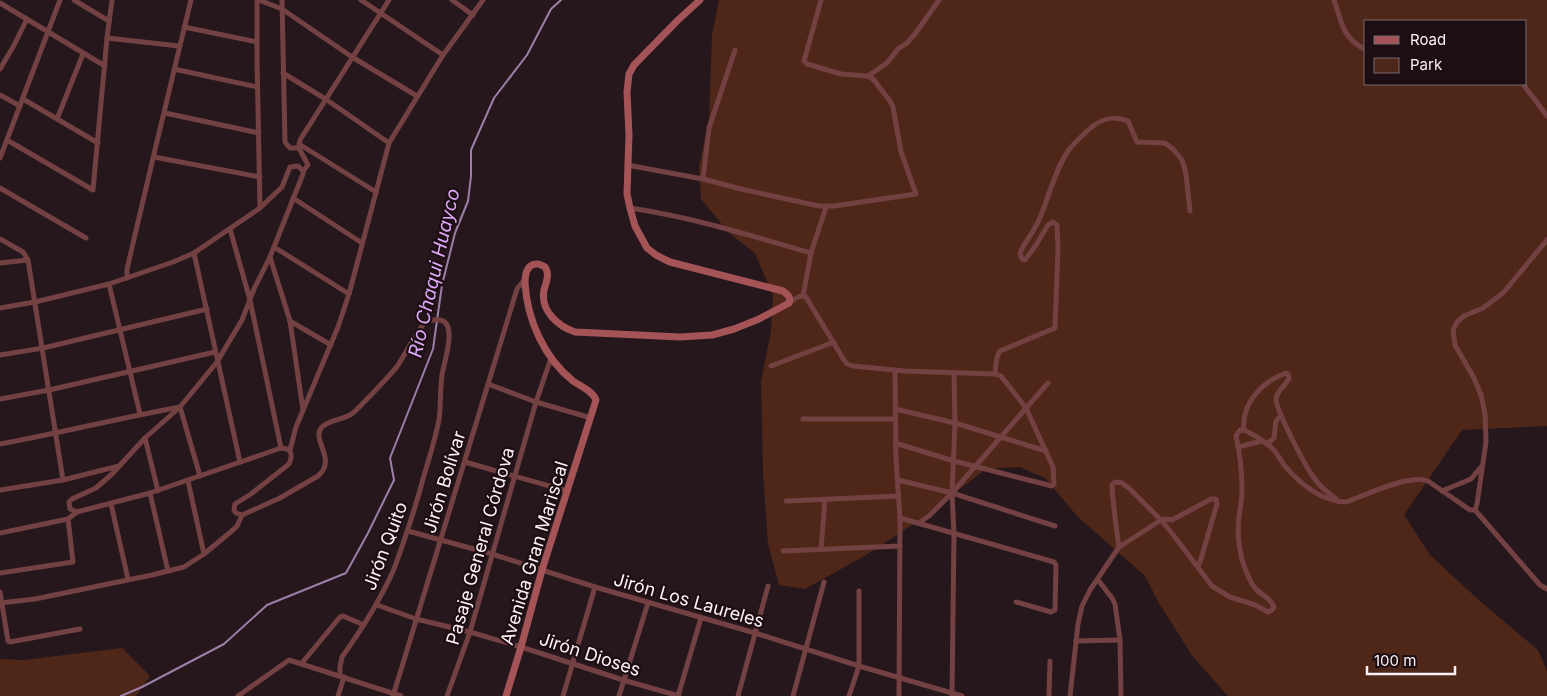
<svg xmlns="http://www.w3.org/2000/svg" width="1547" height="696" font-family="Inter,sans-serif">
<rect width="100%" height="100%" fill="#26171c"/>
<!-- green -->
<g fill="#4e2719" fill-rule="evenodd">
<path d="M719,0h828v426l-85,4 -58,85 27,41 50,46 57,48 9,21v25h-319l-35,-39 -34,-54 -14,-27 -68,-60 -32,-38 -25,-11 -34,2 -71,54 -49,32 -61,34 -26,-4 -11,-41 -5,-73 -2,-89 10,-51 2,-35 -18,-43 -26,-20 -28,-34 -2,-32 10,-48 3,-84zM1366,21h160v63h-160z"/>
<path d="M122,648l28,28 -14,20h-136v-37l24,1z"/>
</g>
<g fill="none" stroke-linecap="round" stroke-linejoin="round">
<!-- stream -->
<path stroke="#9c7fa7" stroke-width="2" d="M121,696l21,-9 82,-43 43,-39 79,-32 22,-40 26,-53 -4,-22 43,-109 9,-64 13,-52 13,-32 3,-25v-26l23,-52 33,-43 24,-46 10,-9"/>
<!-- street -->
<g stroke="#734142" stroke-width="5">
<path d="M74,0l35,21"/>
<path d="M257,0v60l3,148"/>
<path d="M259,0l23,9 70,48 65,39"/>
<path d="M282,0l3,142 5,6h9"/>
<path d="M361,0l82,55"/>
<path d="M452,0l21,15"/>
<path d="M1334,0c8,23 8,38 32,50"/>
<path d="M0,3l105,63"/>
<path d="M184,27l73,15"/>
<path d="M107,38l72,8"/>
<path d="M0,69l13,-22 14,-28"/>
<path d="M174,69l83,18"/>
<path d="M283,73l44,27 62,43"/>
<path d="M868,76l19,-13 11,-14 9,-6 8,-9 24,-34"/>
<path d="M1523,84l24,32"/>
<path d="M0,95l20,11"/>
<path d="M23,99l75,44"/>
<path d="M165,113l94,20"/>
<path d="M57,119l26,-65"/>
<path d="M7,140l86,50 14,-152 5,-38"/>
<path d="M299,144l77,48"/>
<path d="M154,157l106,20"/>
<path d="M0,158l60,-158"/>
<path d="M627,165l76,14 38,10 78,17h15l82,-12 -15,-42 -8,-45 -3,-6 -17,-22 -5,-3 -27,-2 -34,-10 -3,-3 17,-61"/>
<path d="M303,171l5,-6 -9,-17 1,-8 89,-140"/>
<path d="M703,179l6,-51 26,-78"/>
<path d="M0,188l86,50"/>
<path d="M293,198l69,45"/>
<path d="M630,208c62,9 122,28 181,45"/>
<path d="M230,229l20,71 31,148"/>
<path d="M0,239l23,13 5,8 35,220"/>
<path d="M274,247l75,47"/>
<path d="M194,253l46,209"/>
<path d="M270,257l20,64 13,89"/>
<path d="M0,263l28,-3"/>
<path d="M127,278v-9c21,-90 42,-179 64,-269"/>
<path d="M109,284l31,130"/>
<path d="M803,296l8,-43 15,-46"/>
<path d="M789,303c6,-4 11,-9 17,-6l38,63 3,4 6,2 51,5 91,3 6,2 25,32 27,59 1,17 -2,2 -98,-25 -59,-18"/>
<path d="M0,308l35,-6 74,-18 64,-22 21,-9 66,-45 22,-21 8,-20 8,-1 5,5v3l-33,83 -16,32 -12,31 -25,42 -37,45 -35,31 -33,36 -16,14 -24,11 -3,3 1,7 7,3 73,-19 131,-45c11,0 12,7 8,16l-38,30 -16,10 -1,6 2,3 6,2 38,-17 38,-22c20,-17 -8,-37 4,-49 8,-8 22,-7 31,-14 6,-5 11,-11 17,-17 9,-10 20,-20 28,-31 9,-14 17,-30 27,-43 5,-2 9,-3 15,-2 18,3 4,42 2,55 -2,14 -1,30 -3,45 -4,20 -10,39 -16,59 -8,30 -18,60 -29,90 -14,32 -32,60 -52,88l-2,10v9"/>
<path d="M290,321l41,24"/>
<path d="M0,355l43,-7 164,-39"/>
<path d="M771,366l63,-24"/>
<path d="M895,370l1,90 4,58 -1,178"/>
<path d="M995,374c1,-8 0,-16 5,-23l55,-23 3,-80 -1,-23 -4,-3 -5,3 -12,20 -11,15 -3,-1 -2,-6c5,-12 14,-21 19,-33 10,-23 15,-48 29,-69 5,-7 12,-13 18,-19 12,-12 25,-18 42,-11l9,21 28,1 8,6 9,11 4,14 4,37"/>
<path d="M488,384l48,18 55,16"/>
<path d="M0,399l49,-9 166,-38"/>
<path d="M895,409l60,14 91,28"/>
<path d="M803,419h92"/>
<path d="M1244,430c-3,-27 18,-48 42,-57l2,1 1,5c-4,6 -12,13 -13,19 -1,11 30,69 38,80 6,9 14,15 22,21"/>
<path d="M145,438l13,53"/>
<path d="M0,444c60,-11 120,-26 180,-37l20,69"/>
<path d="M1267,444l7,-6 2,-17 5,-6"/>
<path d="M1238,447l24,-6"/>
<path d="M290,450l6,-23 42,-100 11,-33 40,-151 54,-88 40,-55"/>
<path d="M465,462l102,29"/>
<path d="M898,480l54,13 103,33"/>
<path d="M188,481l16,73"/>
<path d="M0,490l63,-10 56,-14"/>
<path d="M1442,491l29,-12 10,-12"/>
<path d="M150,493l18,78"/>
<path d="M786,501l113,-5"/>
<path d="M111,504l17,75"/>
<path d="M1475,510l65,75 7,4"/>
<path d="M900,518l154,44 2,3 -1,45 -4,2 -35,-10"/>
<path d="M919,523l11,-8 22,-22 96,-110"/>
<path d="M408,531l84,23 103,33 160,46 104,33 103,30"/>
<path d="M0,533l68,-14 9,-7"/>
<path d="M1119,547c-3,-21 -6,-41 -7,-62l3,-3 7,1 8,6 31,31 10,12 41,54 18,11 25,8 13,7 4,-2 2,-3c-3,-9 -13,-12 -19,-19 -6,-7 -10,-19 -13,-28 -3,-13 -5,-29 -3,-43 1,-9 3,-17 3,-27 0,-17 -2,-36 -6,-54l4,-6h4c10,5 21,11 29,19 4,5 8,11 11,16 15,18 38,37 62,37 20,-7 63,-28 82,-21l42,29h5l2,-6 9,-62 -1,-28 -4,-19 -7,-17 -19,-33 -2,-15 4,-8 7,-6 19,-8 20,-15 44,-53"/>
<path d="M821,549l4,-49"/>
<path d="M783,551l117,-5"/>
<path d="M0,573l73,-11 -5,-43"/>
<path d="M1098,580l14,18 3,6 5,36 1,56"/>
<path d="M0,592l8,49 2,1 70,-13"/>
<path d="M0,603l35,-4 117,-24 32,-8 20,-13 29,-24 4,-4 5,-11"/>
<path d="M377,605l39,14 54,13 51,15 102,33 56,16"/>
<path d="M1076,641l44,-1"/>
<path d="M302,663l38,-46 3,-1 21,9"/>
<path d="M238,696l51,-36 112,36"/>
<path d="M338,696l6,-19"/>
<path d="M393,696l124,-407 8,-10"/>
<path d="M447,696l23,-64 66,-230 15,-44"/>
<path d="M563,696l32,-109"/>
<path d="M619,696l29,-93"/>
<path d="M678,696l23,-78"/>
<path d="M738,696l30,-110"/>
<path d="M793,696l31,-114"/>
<path d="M849,696l10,-30v-75"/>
<path d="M952,696l2,-162 -2,-41 3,-70 -1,-50"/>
<path d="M1049,696l1,-35"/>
<path d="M1070,696l8,-72 4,-18 8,-16 29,-43 42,-27 5,-1 6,1 39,-21h5l1,5 -16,55 -3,7"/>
</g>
<!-- secondary -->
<path stroke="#a45457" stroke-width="7" d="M506,696l15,-49 21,-77 54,-170c-3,-9 -16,-14 -23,-19 -29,-23 -46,-62 -48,-98 0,-9 2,-20 13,-19 2,0 5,2 7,3 5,7 1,16 -1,23 -4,21 14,36 31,42l105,5 32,-2 22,-6 25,-10 30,-16c2,-6 -1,-8 -6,-12l-113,-29 -14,-7 -9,-7 -12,-22 -5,-18 -3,-14 2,-59 -2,-43 2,-18 5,-9 44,-45 22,-20"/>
</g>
<g text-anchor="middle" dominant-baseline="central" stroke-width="4.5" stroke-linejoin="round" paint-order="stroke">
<!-- street labels -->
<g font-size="18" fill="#fdf1f5" stroke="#1c0e13">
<text transform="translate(444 482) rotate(-73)">Jirón Bolívar</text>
<text transform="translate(385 546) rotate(-69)">Jirón Quito</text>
<text transform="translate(480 546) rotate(-74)">Pasaje General Córdova</text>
<text transform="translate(534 553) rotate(-73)">Avenida Gran Mariscal</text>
<text transform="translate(689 600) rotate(16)">Jirón Los Laureles</text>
<text transform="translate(590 654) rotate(18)">Jirón Dioses</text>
</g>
<!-- water labels -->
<g font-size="19" font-style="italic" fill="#dda8f9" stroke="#1c0e13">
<text transform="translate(434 273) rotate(-77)">Río Chaqui Huayco</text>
</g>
</g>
<!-- legend -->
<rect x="1364" y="20" width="162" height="65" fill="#1c0e13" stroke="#76696d"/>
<rect x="1374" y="36" width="25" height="8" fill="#a45457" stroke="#76696d"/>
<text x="1410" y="45" font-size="15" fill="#fdf1f5">Road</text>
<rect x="1374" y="58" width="25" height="15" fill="#4e2719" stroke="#76696d"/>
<text x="1410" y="70" font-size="15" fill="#fdf1f5">Park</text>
<!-- scale -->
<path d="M1367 666v8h88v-8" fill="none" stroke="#fdf1f5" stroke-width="2.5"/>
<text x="1374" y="666" font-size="15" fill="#fdf1f5" stroke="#1c0e13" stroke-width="4" paint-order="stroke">100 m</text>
</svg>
